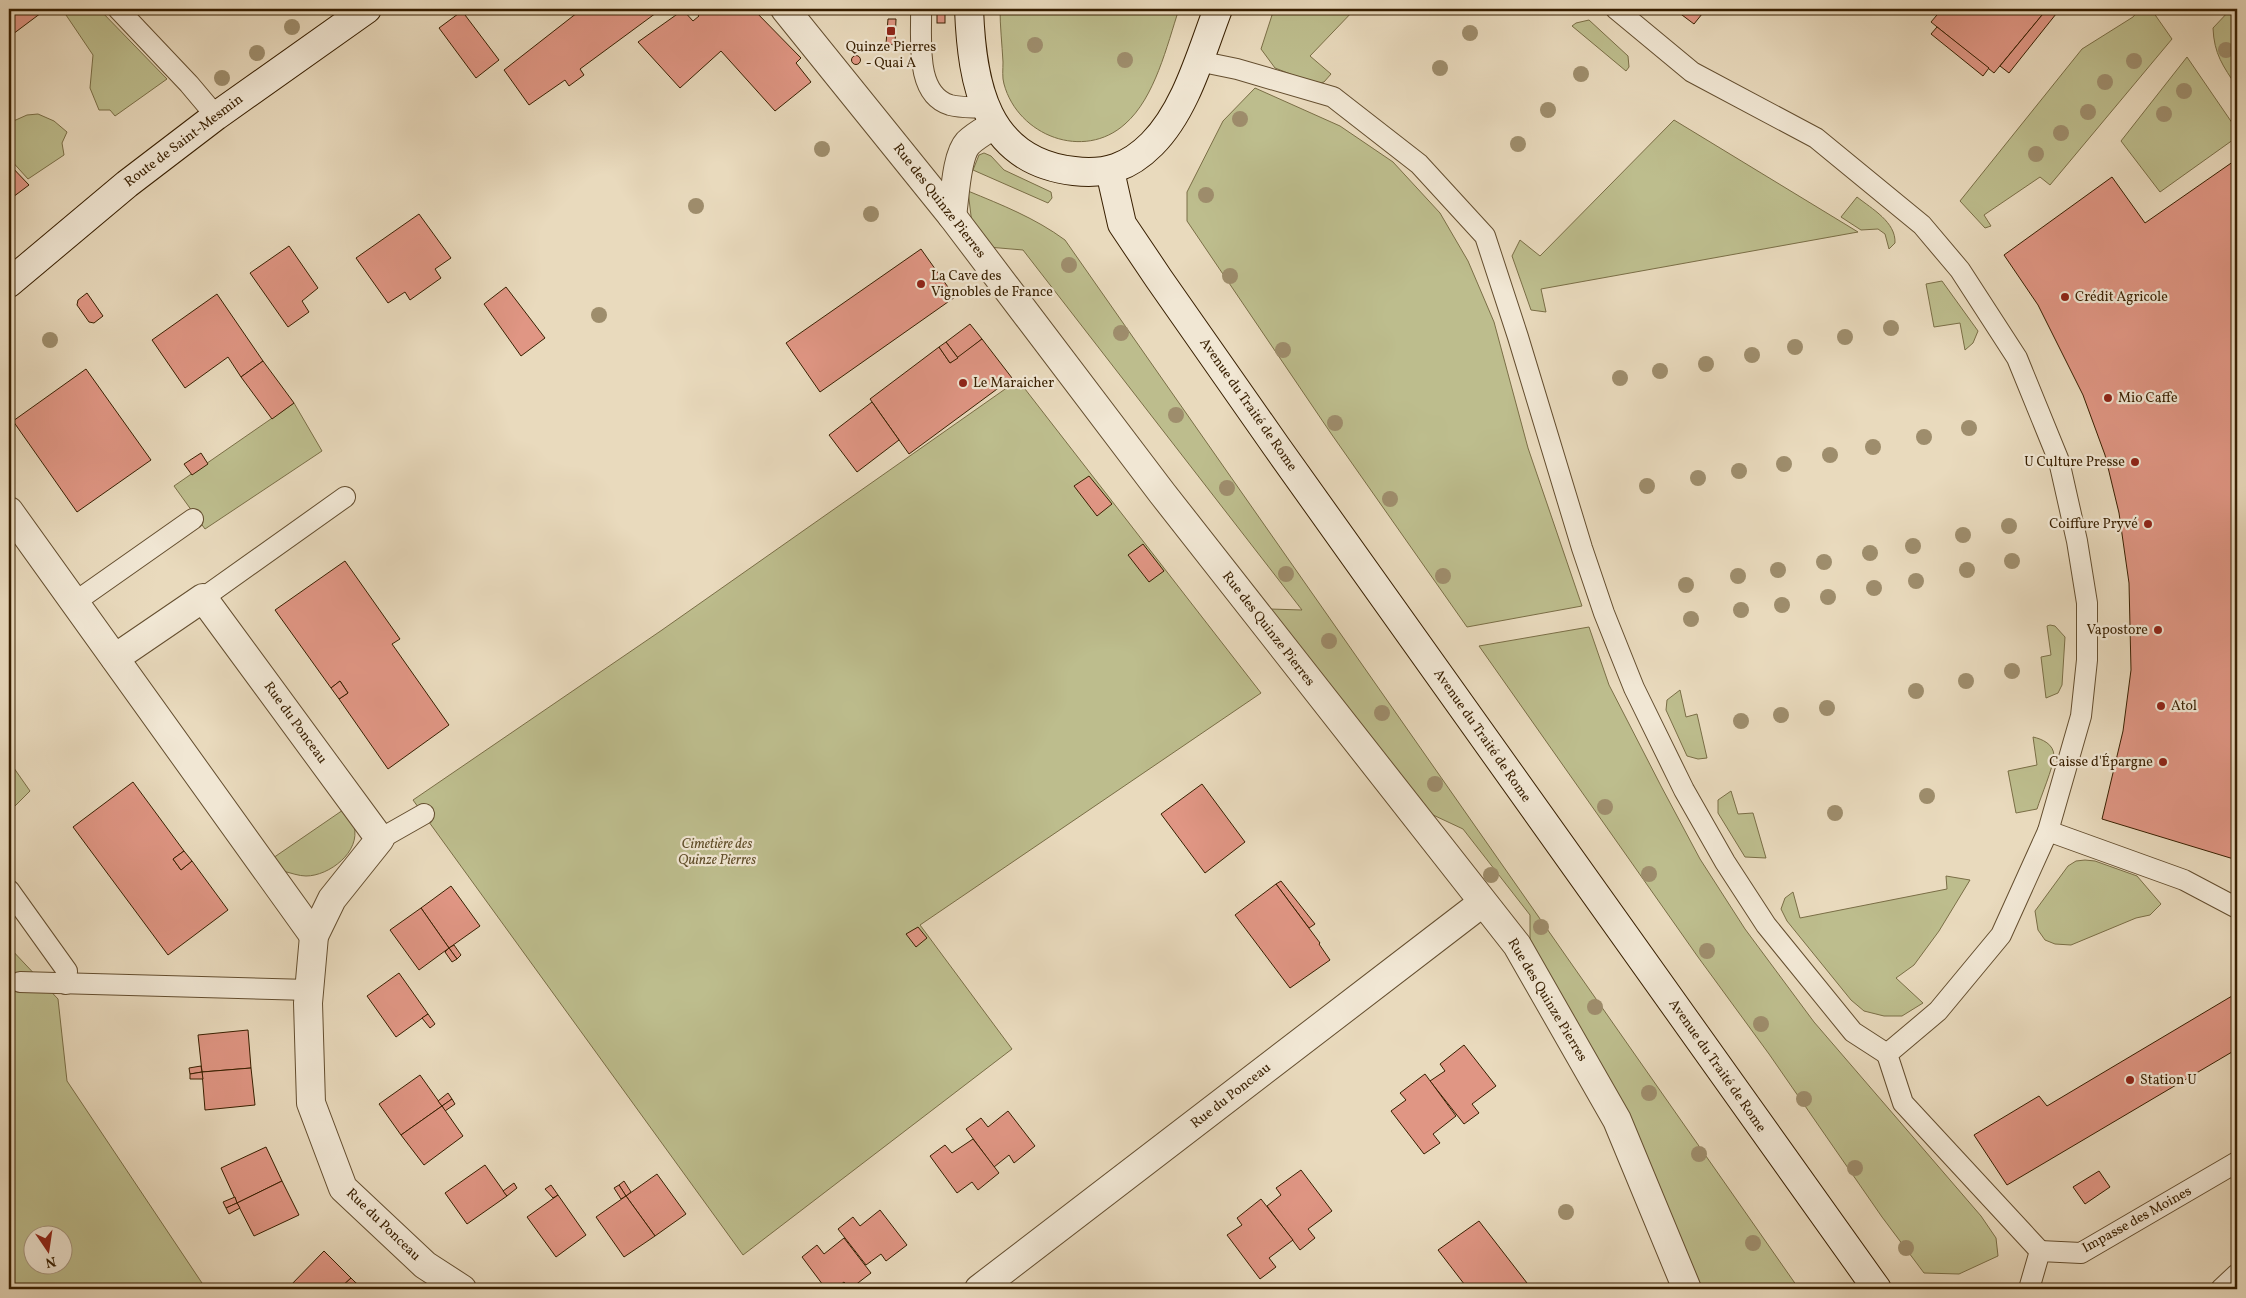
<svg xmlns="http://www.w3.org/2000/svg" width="2246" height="1298" font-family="Vollkorn,serif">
<rect width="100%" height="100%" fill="#e9dabd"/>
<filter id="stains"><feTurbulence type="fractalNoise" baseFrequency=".004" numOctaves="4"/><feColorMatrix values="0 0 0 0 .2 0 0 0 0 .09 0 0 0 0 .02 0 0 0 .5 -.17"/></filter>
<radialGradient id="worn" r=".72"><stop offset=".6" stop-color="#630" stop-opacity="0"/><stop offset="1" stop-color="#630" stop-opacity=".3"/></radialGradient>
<!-- green -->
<g fill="#bdbd8d" stroke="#7a6e46" fill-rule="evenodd">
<path d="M73,9h26l68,70 -52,37 -5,-6h-11l-9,-22 3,-33 -27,-40z"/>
<path d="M1000,9h179c-12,36 -24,89 -54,115 -41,37 -107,12 -121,-40 -2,-6 -1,-15 -1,-22 -1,-18 -3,-36 -3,-53z"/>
<path d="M1274,9h81l-45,47 21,18 -7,8 -8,2 -41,-16 -14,-19z"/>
<path d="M2140,9h11l21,30 -122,146 -10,-8 -56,38 7,11 -6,2 -25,-27 122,-152 51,-32z"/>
<path d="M2237,9v78c-14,-21 -23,-33 -24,-59l17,-18z"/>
<path d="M1589,20l39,36 1,11 -3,4 -54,-45 4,-3z"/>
<path d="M2187,57l50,73v7l-77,55 -39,-51z"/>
<path d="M1255,88l85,38 53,36 47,51 28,48 26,61 34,126 54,158 -115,21 -137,-195 -143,-211v-29l36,-71z"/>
<path d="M38,114l16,7 13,11 -5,11 2,12 -36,24 -19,-21v-35l18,-8z"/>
<path d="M1674,120l184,112 -317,57 5,23 -15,-2 -19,-54 8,-16 20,16z"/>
<path d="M984,153l7,3 13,14 47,22 1,6 -4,5 -75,-33 6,-15z"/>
<path d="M968,191c34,14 67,27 97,49l734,1049h-102l-167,-347v-27l-67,-86 -32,-15 -161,-205 32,1 -279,-360 -35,-3 -16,-23z"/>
<path d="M1857,197c15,12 39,25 38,46l-6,6 -4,-15 -7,-5 -17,1 -20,-13z"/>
<path d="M1942,281l36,50 -5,12 -8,7 -5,-27 -26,4 -8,-43z"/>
<path d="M1018,380l243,313 -341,232 92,124 -269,206 -330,-455 249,-170z"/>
<path d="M294,403l28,48 -117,78 -31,-43z"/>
<path d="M2050,625l5,1 10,11 -3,48 -4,8 -12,5 -5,-41 10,-2 -4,-29z"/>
<path d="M1589,627l20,58 52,101 39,73 45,70 69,93 167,194 15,22 2,18 -39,18 -35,-1 -42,-56 -113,-163 -71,-97 -219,-311z"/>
<path d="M1680,690l6,27 11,-3 10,44 -9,1 -11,-3 -21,-46 1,-10z"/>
<path d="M2033,737c9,2 21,7 21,19 -1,12 -13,40 -17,53l-21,4 -8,-42 29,-6z"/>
<path d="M9,761l21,30 -21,21z"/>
<path d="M1731,791l7,23 15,-1 13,45 -21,-1 -27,-44v-13z"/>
<path d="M343,810c3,5 9,11 11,16 7,26 -25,50 -48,50 -7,0 -15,-3 -23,-5l-10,-13z"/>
<path d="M2085,860l10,1 42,15 24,28 -11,11 -14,3 -65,27 -16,-1 -10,-4 -7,-10 -3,-19 33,-45 8,-5z"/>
<path d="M1946,876l24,4 -31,51 -25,34 -18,13 27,25 -21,13h-18l-20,-5 -13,-11 -64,-79 -6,-12 4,-11 8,-6 7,26 147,-29z"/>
<path d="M9,947l49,52 9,82 139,208h-197zM32,1236h30v30h-30z"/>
</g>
<!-- building -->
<g fill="#e09684" stroke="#381f00">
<path d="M9,9h35l1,1 -36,27z"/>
<path d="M582,9h72l2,4 -76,56 4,6 -15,11 -4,-6 -36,25 -25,-35z"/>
<path d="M693,9h54l3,3 3,-3 48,49 -5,5 15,19 -36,29 -54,-60 -41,37 -42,-46 45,-32 10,11 6,-5z"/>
<rect x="937" y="9" width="8" height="14"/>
<path d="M1674,9h32l-12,15z"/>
<path d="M1942,9h105l-53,64 -63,-51z"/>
<path d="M2047,9h13l-51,64 -9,-7z"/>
<path d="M462,11l37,49 -23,18 -37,-50z"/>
<path d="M888,19h8l-1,26 -9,-1z"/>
<path d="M1937,27l52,41 -6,8 -52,-42z"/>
<circle cx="856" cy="60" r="4.5"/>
<path d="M2237,159v701l-135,-41 21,-88 8,-61 -2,-87 -10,-70 -14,-58 -22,-60 -45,-90 -34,-50 108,-78 33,46z"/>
<path d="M9,164l20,21 -20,15z"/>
<path d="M419,214l32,44 -16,11 6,9 -31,22 -5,-8 -17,11 -32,-45z"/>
<path d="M289,246l29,42 -16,13 7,11 -21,15 -38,-54z"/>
<path d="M921,249l34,48 -135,95 -34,-49z"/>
<path d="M506,287l39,51 -24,18 -37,-52z"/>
<path d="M87,293l16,23 -9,7 -5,-1 -12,-17 1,-5z"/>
<path d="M217,294l46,67 -22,16 -13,-20 -43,31 -33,-48z"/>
<path d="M970,324l12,15 -24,19 -12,-16z"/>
<path d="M982,339l30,39 -103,76 -39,-55 69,-52 11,16z"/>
<path d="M946,342l12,16 -8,5 -11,-16z"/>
<path d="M263,361l31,42 -22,16 -31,-42z"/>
<path d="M86,369l65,91 -74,52 -64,-91z"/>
<path d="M872,402l27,38 -42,32 -28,-37z"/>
<path d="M201,453l7,11 -16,11 -8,-11z"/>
<path d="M1089,476l23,28 -15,12 -23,-30z"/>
<path d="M1143,544l21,27 -15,11 -21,-27z"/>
<path d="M345,561l55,78 -8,5 57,81 -61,44 -49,-70 9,-6 -8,-12 -9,7 -56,-78z"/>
<path d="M340,681l8,12 -9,6 -8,-11z"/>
<path d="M133,782l51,69 -11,8 8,11 11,-9 36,49 -60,45 -95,-128z"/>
<path d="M1202,784l43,58 -40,31 -44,-59z"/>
<path d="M184,851l8,10 -11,9 -8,-11z"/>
<path d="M1281,881l34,43 -6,4 -33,-44z"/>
<path d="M1276,884l44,59 -1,1 11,16 -40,28 -55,-73z"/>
<path d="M451,886l29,40 -31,22 -28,-40z"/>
<path d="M421,908l28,40 -30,22 -29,-40z"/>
<path d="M918,927l9,11 -11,9 -10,-13z"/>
<path d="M454,945l7,10 -4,4 -8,-11z"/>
<path d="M449,948l8,11 -5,3 -7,-10z"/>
<path d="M399,973l29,41 -32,23 -29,-41z"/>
<path d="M2237,993v56l-230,136 -33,-50 65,-39 8,10z"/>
<path d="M428,1014l7,10 -5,4 -8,-10z"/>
<path d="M248,1030l3,38 -49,4 -4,-37z"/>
<path d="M1464,1045l32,41 -24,18 7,9 -15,11 -34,-43 15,-10 -5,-7z"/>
<path d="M201,1066l1,6 -12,2 -1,-6z"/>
<path d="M251,1068l4,37 -50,5 -3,-38z"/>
<path d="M202,1072l1,7h-13v-5z"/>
<path d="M1425,1074l31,42 -23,18 7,9 -16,11 -33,-43 15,-11 -6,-7z"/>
<path d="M420,1075l22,31 -41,29 -22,-31z"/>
<path d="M448,1093l4,6 -10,7 -4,-5z"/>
<path d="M452,1099l3,5 -10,7 -3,-5z"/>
<path d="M442,1106l21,30 -39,29 -23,-30z"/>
<path d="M1008,1111l27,35 -21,17 -5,-8 -15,12 -28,-38 15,-11 7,9z"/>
<path d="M973,1139l26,34 -21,17 -6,-8 -15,11 -27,-37 15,-11 7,8z"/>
<path d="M266,1147l16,34 -45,22 -16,-35z"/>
<path d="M485,1165l22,31 -40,28 -22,-31z"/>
<path d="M1301,1170l31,41 -24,18 7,9 -15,12 -33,-44 14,-11 -5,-7z"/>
<path d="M2099,1171l11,16 -25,17 -12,-17z"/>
<path d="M657,1174l29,40 -31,22 -29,-40z"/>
<path d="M282,1181l17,34 -45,21 -17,-33z"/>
<path d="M624,1181l7,11 -5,4 -7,-11z"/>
<path d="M514,1183l3,5 -10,8 -4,-5z"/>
<path d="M551,1185l7,10 -5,3 -8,-9z"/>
<path d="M619,1185l7,11 -5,3 -7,-11z"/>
<path d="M558,1195l28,40 -30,22 -29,-40z"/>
<path d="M626,1196l29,40 -31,21 -28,-40z"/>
<path d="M235,1197l2,6 -11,5 -3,-6z"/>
<path d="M1261,1199l32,41 -24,18 7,9 -16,12 -33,-44 15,-10 -5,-7z"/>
<path d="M237,1203l3,5 -11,6 -3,-6z"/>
<path d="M880,1210l27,35 -21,16 -5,-7 -15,11 -28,-36 15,-12 7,9z"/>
<path d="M1479,1221l48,62 -6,6h-53l-30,-39z"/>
<path d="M844,1238l27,35 -21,16 -6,-7 -9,7h-9l-24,-32 15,-12 7,9z"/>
<path d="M324,1251l27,27 -12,11h-47l-3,-2z"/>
<path d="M351,1278l4,4 8,7h-24z"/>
</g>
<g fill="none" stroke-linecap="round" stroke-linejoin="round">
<!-- service casing -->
<g stroke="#644e2f" stroke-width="22">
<g id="service">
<path d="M118,9l71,75 27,32"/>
<path d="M921,9c1,29 -7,85 29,96 11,3 24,2 35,3"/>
<path d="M1616,9l76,63 124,66 106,87 38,45 57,88 42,103 18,80 10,62v57l-6,56 -33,115 -47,104 -63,76 -51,43 16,49 137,148"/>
<path d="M1198,61l39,8 96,28 86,67 66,72 33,101 64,211 22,65 30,75 50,102 41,72 41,63 87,107 34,22"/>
<path d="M203,598l142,-101"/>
<path d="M75,602l118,-83"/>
<path d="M2048,831l136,49 53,28"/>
<path d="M380,839l44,-25"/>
<path d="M9,890l58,81 -1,13"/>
<path d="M20,982l289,8"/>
<path d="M2029,1289l11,-38 41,2 156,-91"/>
<path d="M2221,1289l16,-15"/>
</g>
</g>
<!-- minor casing -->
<g stroke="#644e2f" stroke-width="30">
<g id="minor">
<path d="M785,9l167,207 210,277 355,452 100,175 70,169"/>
<path d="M952,216c3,-19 4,-60 16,-73 7,-7 18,-13 26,-18"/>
<path d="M9,511l305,425"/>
<path d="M115,658l88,-60 177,241 -48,60 -18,37 -6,67 3,100 32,85 82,77 37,24"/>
<path d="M979,1289l503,-386"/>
</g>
</g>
<!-- secondary casing -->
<g stroke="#381f00" stroke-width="30">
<g id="secondary">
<path d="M969,9c3,75 16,152 105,162 32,4 55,-4 78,-27 34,-34 49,-91 66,-135"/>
<path d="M1110,171l12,53 37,55 117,167 601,843"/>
<path d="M9,283l118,-99 89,-68 151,-107"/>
</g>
</g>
<!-- service -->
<use href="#service" stroke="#f1e7d4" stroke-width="20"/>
<!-- minor -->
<use href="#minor" stroke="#f1e7d4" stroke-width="28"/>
<!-- secondary -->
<use href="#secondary" stroke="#f1e7d4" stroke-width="28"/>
</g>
<!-- trees -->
<g fill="#9e8d6c">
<circle cx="292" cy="27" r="8"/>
<circle cx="1470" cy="33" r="8"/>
<circle cx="1035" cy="45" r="8"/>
<circle cx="2226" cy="50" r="8"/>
<circle cx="257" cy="53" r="8"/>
<circle cx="1125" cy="60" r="8"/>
<circle cx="2134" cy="61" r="8"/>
<circle cx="1440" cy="68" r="8"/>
<circle cx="1581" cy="74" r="8"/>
<circle cx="222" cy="78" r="8"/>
<circle cx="2105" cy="82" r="8"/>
<circle cx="2184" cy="91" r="8"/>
<circle cx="1548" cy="110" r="8"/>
<circle cx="2088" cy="112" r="8"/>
<circle cx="2164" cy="114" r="8"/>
<circle cx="1240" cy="119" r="8"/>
<circle cx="2061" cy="133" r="8"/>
<circle cx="1518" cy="144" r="8"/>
<circle cx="822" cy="149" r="8"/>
<circle cx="2036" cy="154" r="8"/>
<circle cx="1206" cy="195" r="8"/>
<circle cx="696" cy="206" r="8"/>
<circle cx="871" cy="214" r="8"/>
<circle cx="1069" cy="265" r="8"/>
<circle cx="1230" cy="276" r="8"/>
<circle cx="599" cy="315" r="8"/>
<circle cx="1891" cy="328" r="8"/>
<circle cx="1121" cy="333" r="8"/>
<circle cx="1845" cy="337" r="8"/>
<circle cx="50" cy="340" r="8"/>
<circle cx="1795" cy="347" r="8"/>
<circle cx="1283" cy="350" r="8"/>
<circle cx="1752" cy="355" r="8"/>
<circle cx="1706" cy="364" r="8"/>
<circle cx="1660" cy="371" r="8"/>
<circle cx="1620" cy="378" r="8"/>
<circle cx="1176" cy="415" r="8"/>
<circle cx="1335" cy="423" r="8"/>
<circle cx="1969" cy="428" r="8"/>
<circle cx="1924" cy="437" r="8"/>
<circle cx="1873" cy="447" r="8"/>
<circle cx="1830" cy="455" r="8"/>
<circle cx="1784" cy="464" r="8"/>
<circle cx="1739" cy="471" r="8"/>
<circle cx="1698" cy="478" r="8"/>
<circle cx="1647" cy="486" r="8"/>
<circle cx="1227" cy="488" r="8"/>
<circle cx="1390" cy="499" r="8"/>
<circle cx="2009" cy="526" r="8"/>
<circle cx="1963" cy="535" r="8"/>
<circle cx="1913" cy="546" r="8"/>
<circle cx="1870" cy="553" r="8"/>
<circle cx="2012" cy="561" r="8"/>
<circle cx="1824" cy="562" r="8"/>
<circle cx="1778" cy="570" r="8"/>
<circle cx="1967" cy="570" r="8"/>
<circle cx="1286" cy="574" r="8"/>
<circle cx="1443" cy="576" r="8"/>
<circle cx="1738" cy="576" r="8"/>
<circle cx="1916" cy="581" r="8"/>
<circle cx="1686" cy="585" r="8"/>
<circle cx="1874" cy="588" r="8"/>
<circle cx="1828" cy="597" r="8"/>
<circle cx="1782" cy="605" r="8"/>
<circle cx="1741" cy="610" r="8"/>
<circle cx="1691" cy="619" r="8"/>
<circle cx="1329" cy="641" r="8"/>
<circle cx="2012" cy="671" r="8"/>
<circle cx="1966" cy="681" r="8"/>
<circle cx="1916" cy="691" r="8"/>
<circle cx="1827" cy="708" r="8"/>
<circle cx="1382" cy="713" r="8"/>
<circle cx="1781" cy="715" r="8"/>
<circle cx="1741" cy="721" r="8"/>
<circle cx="1435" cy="784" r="8"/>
<circle cx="1927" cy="796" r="8"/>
<circle cx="1605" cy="807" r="8"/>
<circle cx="1835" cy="813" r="8"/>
<circle cx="1649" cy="874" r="8"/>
<circle cx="1491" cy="875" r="8"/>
<circle cx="1541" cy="927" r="8"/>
<circle cx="1707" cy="951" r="8"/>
<circle cx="1595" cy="1007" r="8"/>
<circle cx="1761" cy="1024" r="8"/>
<circle cx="1649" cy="1093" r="8"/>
<circle cx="1804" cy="1099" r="8"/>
<circle cx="1699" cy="1154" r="8"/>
<circle cx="1855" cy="1168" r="8"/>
<circle cx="1566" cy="1212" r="8"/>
<circle cx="1753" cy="1243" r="8"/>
<circle cx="1906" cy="1248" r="8"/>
</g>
<!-- markers -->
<g fill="#8f2418" stroke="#f1e7d4" stroke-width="2">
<rect x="886" y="26" width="10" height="10" rx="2.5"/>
<circle cx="921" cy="284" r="5"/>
<circle cx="2065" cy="297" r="5"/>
<circle cx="963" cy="383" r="5"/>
<circle cx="2108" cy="398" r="5"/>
<circle cx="2135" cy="462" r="5"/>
<circle cx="2148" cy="524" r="5"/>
<circle cx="2158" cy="630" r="5"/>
<circle cx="2161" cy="706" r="5"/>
<circle cx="2163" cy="762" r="5"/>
<circle cx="2130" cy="1080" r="5"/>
</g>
<g text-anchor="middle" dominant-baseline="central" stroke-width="4.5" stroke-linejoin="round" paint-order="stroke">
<!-- poi labels -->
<g font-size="14" fill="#381f00" stroke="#f1e7d4" text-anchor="start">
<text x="891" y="47" text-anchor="middle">Quinze Pierres<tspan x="891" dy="16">- Quai A</tspan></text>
<text x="931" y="276">La Cave des<tspan x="931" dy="16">Vignobles de France</tspan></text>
<text x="2075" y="297">Crédit Agricole</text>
<text x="973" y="383">Le Maraicher</text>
<text x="2118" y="398">Mio Caffe</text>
<text x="2125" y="462" text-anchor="end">U Culture Presse</text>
<text x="2138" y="524" text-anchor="end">Coiffure Pryvé</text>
<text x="2148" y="630" text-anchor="end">Vapostore</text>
<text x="2171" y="706">Atol</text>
<text x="2153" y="762" text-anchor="end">Caisse d'Épargne</text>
<text x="2140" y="1080">Station U</text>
</g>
<!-- street labels -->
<g font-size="14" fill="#381f00" stroke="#f1e7d4">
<text transform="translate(184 141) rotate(-37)">Route de Saint-Mesmin</text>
<text transform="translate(939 201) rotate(52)">Rue des Quinze Pierres</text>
<text transform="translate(1248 405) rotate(55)">Avenue du Traité de Rome</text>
<text transform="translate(1268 629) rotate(52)">Rue des Quinze Pierres</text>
<text transform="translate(295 723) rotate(54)">Rue du Ponceau</text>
<text transform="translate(1482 736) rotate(55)">Avenue du Traité de Rome</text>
<text transform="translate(1547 1000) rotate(59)">Rue des Quinze Pierres</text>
<text transform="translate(1717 1066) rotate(55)">Avenue du Traité de Rome</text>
<text transform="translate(1231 1096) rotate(-38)">Rue du Ponceau</text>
<text transform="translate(2137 1220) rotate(-29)">Impasse des Moines</text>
<text transform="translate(383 1225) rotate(44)">Rue du Ponceau</text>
</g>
<!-- park labels -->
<g font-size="14" font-style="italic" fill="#604e2a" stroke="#f1e7d4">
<text x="717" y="844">Cimetière des<tspan x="717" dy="16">Quinze Pierres</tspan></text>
</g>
</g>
<!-- margin -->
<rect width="2246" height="1298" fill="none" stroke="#e9dabd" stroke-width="30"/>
<rect x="10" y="10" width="2226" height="1278" fill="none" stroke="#381f00" stroke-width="2.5"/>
<rect x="15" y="15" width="2216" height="1268" fill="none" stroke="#381f00"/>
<!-- north arrow -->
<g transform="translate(48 1250) rotate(167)"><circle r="24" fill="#f1e7d4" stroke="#a7977f"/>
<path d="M0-4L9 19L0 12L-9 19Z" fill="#8f2418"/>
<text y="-8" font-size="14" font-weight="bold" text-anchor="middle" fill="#381f00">N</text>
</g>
<rect width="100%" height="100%" filter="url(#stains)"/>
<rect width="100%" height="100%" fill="url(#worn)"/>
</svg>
